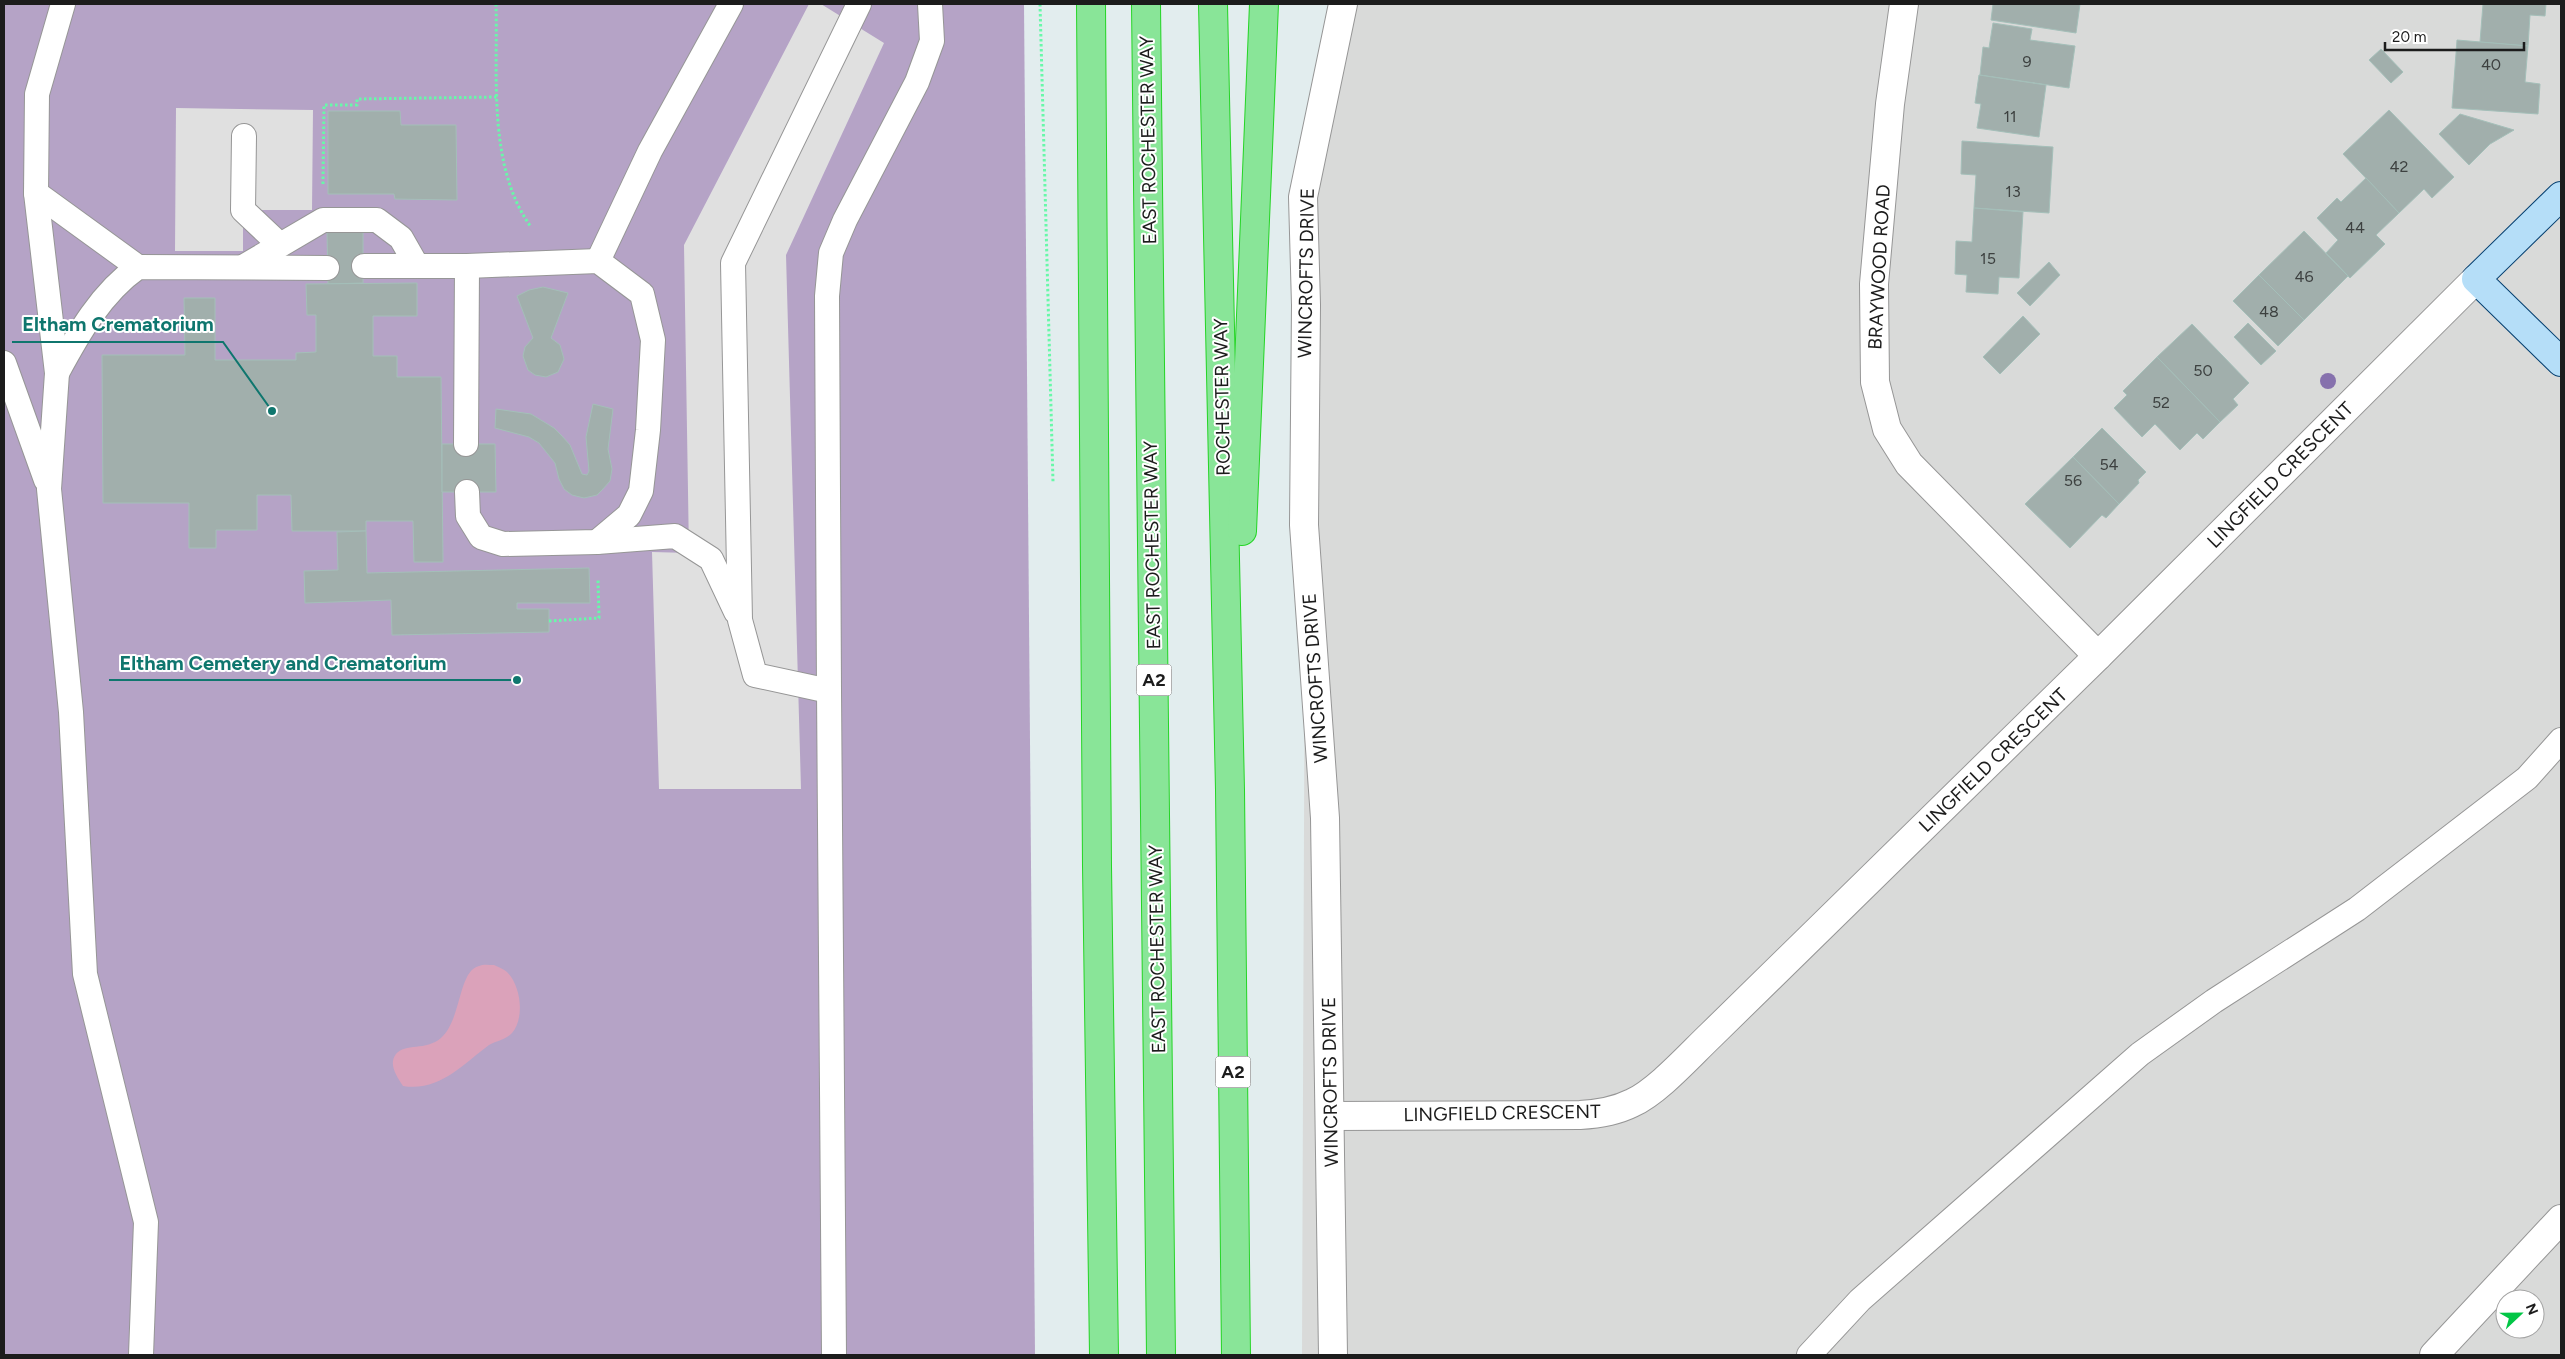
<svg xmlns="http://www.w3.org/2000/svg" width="2565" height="1359" font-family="Figtree,sans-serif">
<rect width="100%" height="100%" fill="#e2edee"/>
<!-- residential -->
<path fill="#d9dad9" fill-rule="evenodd" d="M1335,4h1226v1351h-1259l4,-1050zM2505,1299h30v30h-30z"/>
<!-- cemetery -->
<path fill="#b5a3c6" d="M4,4h1020l11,1351h-1031z"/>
<!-- parking -->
<g fill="#e0e0e0">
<path d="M809,4h12l63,39 -98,212 15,534h-142l-7,-237 37,1 -5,-308z"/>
<path d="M176,108l137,2 -1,100h-69v41h-68z"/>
</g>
<!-- water -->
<path fill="#dba2ba" d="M494,965c4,2 10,4 13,7 14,14 18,46 5,61 -5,6 -16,8 -23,12 -27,20 -50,47 -86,41 -6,-9 -15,-22 -7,-32 9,-11 30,-3 45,-16 21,-19 17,-67 38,-72 4,-2 10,-1 15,-1z"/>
<!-- building -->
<g fill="#a1afac" stroke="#a4bfb9">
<path d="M1993,4h87l-4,29 -85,-13z"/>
<path d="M2483,4h63l-1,12 -15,-1 -2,31 -48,-4z"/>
<path d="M1993,23l39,6 -2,11 45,6 -6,42 -89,-13 3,-28 6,1z"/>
<path d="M2457,40l71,6 -3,36 15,2 -2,30 -86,-6z"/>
<path d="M2381,49l22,23 -12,11 -22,-23z"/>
<path d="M1979,75l67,10 -7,52 -62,-9 4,-24 -6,-1z"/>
<path d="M2389,110l65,67 -22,21 -8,-9 -25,24 -56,-59z"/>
<path d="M328,111h72l1,14h55l1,75 -62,-1 -1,-5h-66z"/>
<path d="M2460,114l54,16 -24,14 -21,21 -30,-31z"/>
<path d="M1962,141l91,6 -4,66 -75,-5 2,-33 -15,-1z"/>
<path d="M2366,178l33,35 -23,22 9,9 -35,34 -24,-25 12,-13 -21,-22 20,-20 4,4z"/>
<path d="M1974,208l49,4 -4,66 -20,-1 -1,17 -32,-2 1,-17 -12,-1 1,-33 16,1z"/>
<path d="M327,231h36v52l-35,1z"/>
<path d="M2304,231l44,45 -44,44 -45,-45z"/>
<path d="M2049,262l11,13 -30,31 -13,-13z"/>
<path d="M2259,275l45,45 -26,26 -45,-45z"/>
<path d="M417,283v33h-44v40h24v21h44l2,185h-29l-1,-41h-47v10h-74l-1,-36h-34v35h-41v18h-27v-45h-86l-1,-148h83l-1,-57h31v62h81v-7l20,-1v-37h-9l-1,-31z"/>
<path d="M543,287l25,6 -17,45 9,7 4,14 -6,13 -12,5 -11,-2 -7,-5 -5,-14 2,-9 8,-9 -16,-42 12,-6z"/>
<path d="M2023,316l17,18 -40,40 -17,-17z"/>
<path d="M2248,323l28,28 -15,14 -27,-28z"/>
<path d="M2192,324l57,59 -16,16 5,6 -18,17 -63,-65z"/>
<path d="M2157,357l63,65 -17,17 -6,-6 -17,17 -25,-26 -13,13 -28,-29 13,-13 -4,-4z"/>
<path d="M593,404l20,5 -5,40 4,20 -2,12 -8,9 -5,5 -13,3 -12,-3 -8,-6 -5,-10 -4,-16 -16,-20 -10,-6 -34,-9 1,-19 35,5 23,14 8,8 8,9 12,29 5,1 2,-4 -3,-34z"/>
<path d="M2102,428l44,44 -8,8 1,3 -20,21 -46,-47z"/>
<path d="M442,444h53l1,48h-54z"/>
<path d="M2073,457l46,47 -13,14 -4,-3 -32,33 -45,-44z"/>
<path d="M366,531l1,42 222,-5 1,35h-73v6h32v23l-157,3 -1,-35 -86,3 -1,-32 34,-1 -1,-38z"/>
</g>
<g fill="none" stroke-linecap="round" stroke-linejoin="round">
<!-- lane casing -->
<g stroke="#969696" stroke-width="26">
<g id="lane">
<path d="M63,4l-26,90 -1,99 102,74"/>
<path d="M244,136l-1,74 36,34"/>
<path d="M36,193l21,180 -8,116 22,223 14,262 61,248 -5,133"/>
<path d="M598,261l52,-110 81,-147"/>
<path d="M364,266h103l131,-5 44,33 11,46 -5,90 -7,61 -12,24 -32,27"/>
<path d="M243,267l80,-47h54l24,18 16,28"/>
<path d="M4,363l42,117"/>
<path d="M57,373c21,-39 44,-80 81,-106l189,1"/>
<path d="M466,444l1,-178"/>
<path d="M467,492l1,24 13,21 22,7 94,-2 78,-6 36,23 25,53"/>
<path d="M829,691l-2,-395 4,-43 14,-33 72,-138 15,-41 -2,-37"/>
<path d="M834,1355l-5,-664 -74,-16 -15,-55 -7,-357 126,-259"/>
<path d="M1809,1355l51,-55 280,-246 74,-53 143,-92 170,-131 34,-38"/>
</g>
</g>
<!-- street casing -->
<g stroke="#969696" stroke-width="30">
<g id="street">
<path d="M1904,4l-14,100 -16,180 1,98 12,47 22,35 189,192"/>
<path d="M1331,1116l249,-1c18,-1 36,-4 52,-12 25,-11 58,-48 79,-68l387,-379 378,-377"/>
<path d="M1333,1355l-8,-537 -21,-293 2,-220 -3,-108 40,-193"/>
<path d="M2434,1355l127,-136"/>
</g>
</g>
<!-- secondary casing -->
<g stroke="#064071" stroke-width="30">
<path id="secondary" d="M2561,196l-85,83 85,83"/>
</g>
<!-- highway casing -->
<g stroke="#25d526" stroke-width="30">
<g id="highway">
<path d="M1091,4l6,862 7,489"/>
<path d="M1146,4l15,1351"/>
<path d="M1213,4l17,786 6,565"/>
<path d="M1242,531l22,-527"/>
</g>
</g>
<!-- path -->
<g stroke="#68f8a9" stroke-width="3" stroke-dasharray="2.5 2.5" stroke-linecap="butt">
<path d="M496,4c2,71 -9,162 35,223"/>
<path d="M1040,4l13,478"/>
<path d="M323,184l1,-79h33v-6l140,-2"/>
<path d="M549,621l50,-3 -1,-38"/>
</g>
<!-- lane -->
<use href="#lane" stroke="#fff" stroke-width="24"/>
<!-- street -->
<use href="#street" stroke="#fff" stroke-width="28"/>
<!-- secondary -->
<use href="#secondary" stroke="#b5def8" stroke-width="28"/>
<!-- highway -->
<use href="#highway" stroke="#89e598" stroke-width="28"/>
</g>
<!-- trees -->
<circle fill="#8671ad" cx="2328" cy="381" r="8"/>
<g text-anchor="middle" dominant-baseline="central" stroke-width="4" stroke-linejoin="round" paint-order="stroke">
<!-- number labels -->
<g font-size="16" fill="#3d4140">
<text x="2027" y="61">9</text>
<text x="2491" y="64">40</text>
<text x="2010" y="116">11</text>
<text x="2399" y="166">42</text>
<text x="2013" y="191">13</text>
<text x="2355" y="227">44</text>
<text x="1988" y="258">15</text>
<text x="2304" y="276">46</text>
<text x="2269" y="311">48</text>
<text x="2203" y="370">50</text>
<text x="2161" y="402">52</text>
<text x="2109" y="464">54</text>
<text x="2073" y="480">56</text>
</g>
<!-- shield labels -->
<g fill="#fff" stroke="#606060" stroke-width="1">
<rect x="1136.5" y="664.5" width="35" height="31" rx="4"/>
<rect x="1215.5" y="1056.5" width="35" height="31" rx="4"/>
</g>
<g font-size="18" font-weight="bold" fill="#1c1c1c">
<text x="1154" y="680">A2</text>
<text x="1233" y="1072">A2</text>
</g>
<!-- street labels -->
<g font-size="19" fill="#1c1c1c" stroke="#fff">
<text transform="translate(1148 140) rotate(-91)">EAST ROCHESTER WAY</text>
<text transform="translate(1879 267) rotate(-87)">BRAYWOOD ROAD</text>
<text transform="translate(1306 273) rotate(-89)">WINCROFTS DRIVE</text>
<text transform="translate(1222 397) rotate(-91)">ROCHESTER WAY</text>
<text transform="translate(2280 475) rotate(-45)">LINGFIELD CRESCENT</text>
<text transform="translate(1152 545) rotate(-91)">EAST ROCHESTER WAY</text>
<text transform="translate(1315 678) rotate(-94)">WINCROFTS DRIVE</text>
<text transform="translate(1993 760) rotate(-44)">LINGFIELD CRESCENT</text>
<text transform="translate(1157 949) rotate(-91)">EAST ROCHESTER WAY</text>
<text transform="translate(1330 1082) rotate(-91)">WINCROFTS DRIVE</text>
<text transform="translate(1502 1113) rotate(-1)">LINGFIELD CRESCENT</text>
</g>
</g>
<!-- callouts -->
<path fill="none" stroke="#0f766e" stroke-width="2" d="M272 411L223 342H12M517 680L456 680H109"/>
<g fill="#0f766e" stroke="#fff" stroke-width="2">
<circle cx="272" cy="411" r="5"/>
<circle cx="517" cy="680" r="5"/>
</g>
<g font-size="20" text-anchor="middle" font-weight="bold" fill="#0f766e" stroke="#fff" stroke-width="4" stroke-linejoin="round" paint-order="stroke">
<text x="118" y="331">Eltham Crematorium</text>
<text x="283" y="670">Eltham Cemetery and Crematorium</text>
</g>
<!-- border -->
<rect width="2565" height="1359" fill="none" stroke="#1c1c1c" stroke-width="10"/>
<!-- north arrow -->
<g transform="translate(2520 1314) rotate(68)"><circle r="24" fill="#ffffff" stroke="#a4a4a4"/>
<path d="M0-4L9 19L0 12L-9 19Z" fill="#02c646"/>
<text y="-8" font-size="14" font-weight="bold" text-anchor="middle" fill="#1c1c1c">N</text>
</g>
<!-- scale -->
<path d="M2385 42v8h139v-8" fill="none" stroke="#1c1c1c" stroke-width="2.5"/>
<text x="2392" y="42" font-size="15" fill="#1c1c1c" stroke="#ffffff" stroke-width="4" paint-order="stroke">20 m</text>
</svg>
